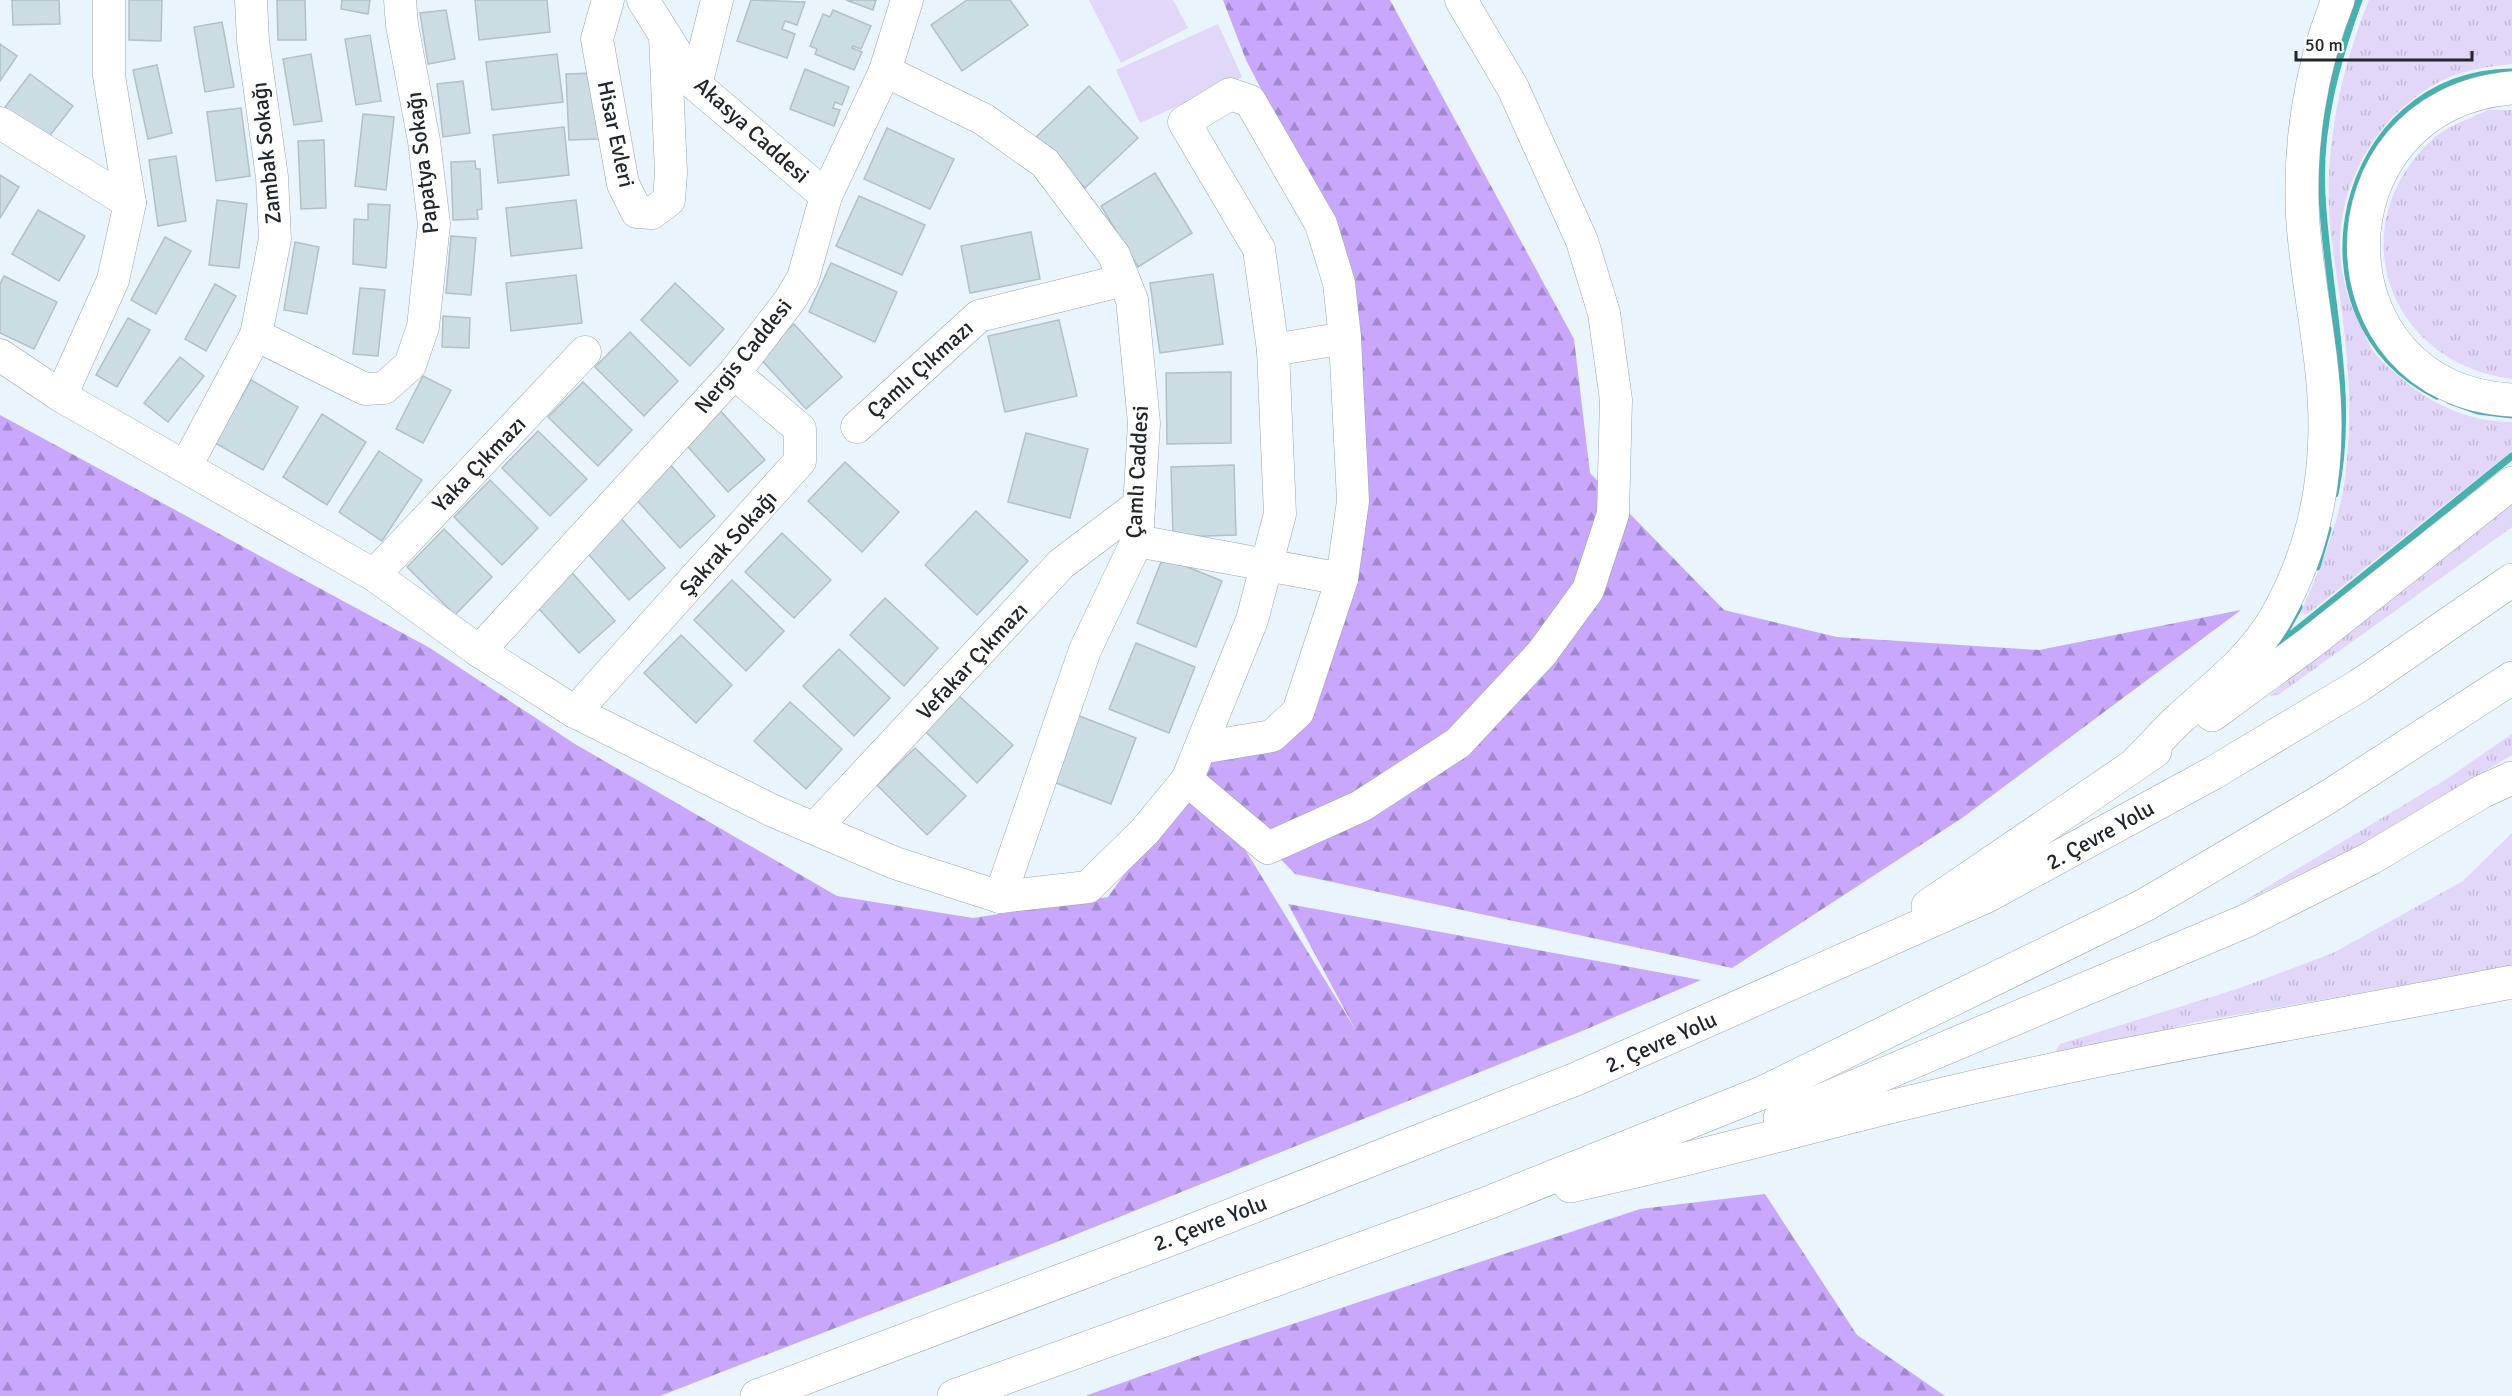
<svg xmlns="http://www.w3.org/2000/svg" width="2512" height="1396" font-family="Signika,sans-serif">
<defs>
<pattern id="grass-tufts" width="24" height="20" patternUnits="userSpaceOnUse" patternTransform="scale(1.5)"><rect width="24" height="20" fill="#e2d6f9"/><path d="M3 7l-1-3M5 7V3M7 7l1-3M15 17l-1-3M17 17v-4M19 17l1-3" fill="none" stroke="#c2b8d6"/></pattern>
<pattern id="forest-firs" width="22" height="20" patternUnits="userSpaceOnUse" patternTransform="scale(1.5)"><rect width="22" height="20" fill="#c8a7fd"/><path d="M5 1l3.5 6h-7zM16 11l3.5 6h-7z" fill="#a288cd"/></pattern>
</defs>
<rect width="100%" height="100%" fill="#eaf4fd"/>
<!-- grass -->
<g fill="url(#grass-tufts)">
<path d="M2369,0h143v64c-24,2 -53,7 -75,19 -82,45 -123,152 -79,237 6,12 11,27 19,36 7,8 16,15 24,22 31,27 69,44 111,44v29l-206,164 -5,-3c20,-46 40,-92 45,-142 5,-44 4,-88 -1,-132 -4,-42 -13,-83 -16,-126 -3,-73 13,-145 40,-212z"/>
<path d="M2488,110h24v269c-127,-17 -173,-156 -77,-242 15,-12 36,-19 53,-27z"/>
<path d="M2512,496v31l-234,168 -9,1 94,-81z"/>
<path d="M2512,734v21l-154,92 -119,57 206,-124z"/>
<path d="M2512,833v133l-316,56 -132,32 -8,-3 4,-7 177,-55 96,-36 130,-72z"/>
</g>
<!-- forest -->
<g fill="url(#forest-firs)">
<path d="M1223,0h167l184,339 16,134 134,137 113,27 202,13 202,-40 -279,208 -230,150 -437,-94 -95,-98 155,253 -67,-125 413,76 -119,51 -510,205 -412,160h-660v-981l430,233 145,96 262,152 136,22 135,-21 89,-124 5,-22 72,-9 87,-254 -1,-166 -21,-83 -93,-179z"/>
<path d="M1765,1194l92,141 88,61h-860l132,-47 423,-140z"/>
</g>
<!-- pitch -->
<g fill="#e2d6f9">
<path d="M1089,0h84l15,28 -67,35z"/>
<path d="M1218,24l24,53 -102,46 -24,-53z"/>
</g>
<g fill="none" stroke-linecap="round" stroke-linejoin="round">
<!-- stream -->
<g stroke="#48b1af" stroke-width="7">
<path d="M2437,396c-156,-77 -99,-323 75,-324"/>
<path d="M2450,401l28,10 34,4"/>
<path d="M2335,494c21,-99 -8,-199 -13,-299 -4,-67 14,-132 37,-195"/>
<path d="M2317,567l11,-38"/>
<path d="M2299,607l-21,38 234,-189"/>
</g>
</g>
<!-- building -->
<g fill="#cbdce2" stroke="#b0c1c7" stroke-width="1.5">
<path d="M12,0h47l1,24 -47,1z"/>
<path d="M129,0h33l-1,41 -32,-1z"/>
<path d="M277,0h28l1,40h-28z"/>
<path d="M342,0h28l-2,14 -27,-5z"/>
<path d="M475,0h72l3,32 -71,8z"/>
<path d="M751,0l54,2 -8,23 -12,-4 -3,8 13,5 -8,24 -50,-17z"/>
<path d="M846,0h30l-3,10z"/>
<path d="M967,0h43l18,25 -66,46 -31,-46z"/>
<path d="M446,10l9,49 -27,5 -8,-51z"/>
<path d="M833,10l38,16 -10,23 -8,-3 -1,2 10,4 -8,18 -39,-16 2,-5 -7,-3 13,-32 7,3z"/>
<path d="M222,22l12,65 -29,5 -11,-65z"/>
<path d="M370,35l11,66 -25,4 -11,-66z"/>
<path d="M0,44l17,12 -17,25z"/>
<path d="M311,54l11,67 -28,4 -11,-66z"/>
<path d="M557,54l6,48 -71,8 -6,-48z"/>
<path d="M157,65l15,68 -24,6 -15,-69z"/>
<path d="M805,69l44,18 -7,18 -7,-3 -2,6 7,2 -6,16 -44,-17z"/>
<path d="M597,73l2,66 -30,1 -3,-66z"/>
<path d="M30,74l43,32 -29,37 -42,-32z"/>
<path d="M463,81l7,52 -27,4 -6,-53z"/>
<path d="M1089,86l49,52 -53,50 -49,-51z"/>
<path d="M241,108l9,68 -34,5 -9,-69z"/>
<path d="M363,114l31,3 -8,73 -31,-4z"/>
<path d="M564,127l5,48 -71,8 -5,-48z"/>
<path d="M887,128l67,31 -24,50 -66,-30z"/>
<path d="M324,140l2,68 -25,1 -3,-68z"/>
<path d="M176,156l10,65 -28,5 -9,-66z"/>
<path d="M475,161l1,8h4l2,40 -5,1 1,9 -25,1 -2,-58z"/>
<path d="M1155,173l37,60 -54,34 -37,-61z"/>
<path d="M0,175l19,12 -19,31z"/>
<path d="M859,196l66,29 -23,50 -66,-29z"/>
<path d="M217,200l30,4 -8,64 -30,-3z"/>
<path d="M576,200l6,48 -71,8 -5,-48z"/>
<path d="M368,204l22,1 -4,63 -33,-4 1,-45 14,1z"/>
<path d="M38,210l47,26 -26,45 -47,-27z"/>
<path d="M1031,232l9,47 -70,14 -9,-47z"/>
<path d="M451,236l25,2 -5,57 -25,-2z"/>
<path d="M165,237l26,14 -35,63 -25,-14z"/>
<path d="M295,242l24,5 -12,67 -23,-4z"/>
<path d="M831,263l66,29 -22,50 -66,-30z"/>
<path d="M1213,274l10,70 -63,9 -10,-70z"/>
<path d="M576,275l6,48 -71,8 -5,-48z"/>
<path d="M4,276l53,26 -23,47 -34,-16v-49z"/>
<path d="M675,283l49,46 -34,37 -49,-46z"/>
<path d="M215,284l21,12 -30,55 -21,-12z"/>
<path d="M360,288l25,2 -7,66 -25,-2z"/>
<path d="M443,316l27,2 -1,30 -27,-1z"/>
<path d="M128,318l22,12 -33,57 -21,-12z"/>
<path d="M1059,320l18,76 -72,16 -17,-76z"/>
<path d="M794,324l48,53 -36,32 -48,-53z"/>
<path d="M630,332l48,49 -34,35 -49,-49z"/>
<path d="M180,357l24,19 -36,46 -24,-19z"/>
<path d="M1231,372v71l-64,1 -1,-71z"/>
<path d="M423,376l28,14 -28,53 -27,-14z"/>
<path d="M251,380l47,27 -35,63 -48,-27z"/>
<path d="M583,382l49,48 -34,36 -50,-49z"/>
<path d="M717,407l48,53 -37,32 -47,-53z"/>
<path d="M322,414l44,28 -39,63 -44,-28z"/>
<path d="M538,431l49,48 -37,37 -48,-48z"/>
<path d="M1026,433l62,16 -18,69 -62,-16z"/>
<path d="M379,451l43,29 -40,61 -43,-29z"/>
<path d="M668,462l47,54 -35,32 -48,-53z"/>
<path d="M845,462l54,50 -37,40 -54,-51z"/>
<path d="M1234,465l2,70 -63,2 -2,-70z"/>
<path d="M490,480l48,48 -36,37 -48,-48z"/>
<path d="M976,511l52,50 -51,54 -52,-50z"/>
<path d="M618,515l47,53 -36,32 -47,-53z"/>
<path d="M444,529l48,48 -37,38 -48,-48z"/>
<path d="M782,533l49,47 -37,38 -49,-46z"/>
<path d="M1163,557l59,24 -26,66 -59,-24z"/>
<path d="M567,567l48,54 -36,32 -48,-53z"/>
<path d="M732,580l52,51 -38,40 -52,-51z"/>
<path d="M885,598l53,50 -34,38 -54,-51z"/>
<path d="M681,635l51,50 -36,38 -52,-50z"/>
<path d="M1136,643l59,24 -26,66 -60,-24z"/>
<path d="M839,649l51,49 -36,38 -51,-50z"/>
<path d="M959,696l54,49 -36,38 -52,-52z"/>
<path d="M790,702l52,47 -36,40 -52,-48z"/>
<path d="M1077,715l59,23 -25,66 -60,-23z"/>
<path d="M915,748l51,48 -39,39 -50,-50z"/>
</g>
<g fill="none" stroke-linecap="round" stroke-linejoin="round">
<!-- minor casing -->
<g stroke="#9aa6b1" stroke-width="33">
<g id="minor">
<path d="M608,0l-11,39 26,145 14,28 15,1 17,-13 2,-27 -6,-137"/>
<path d="M643,0l53,85 130,111"/>
<path d="M885,71l98,48 62,44 69,92 18,45 12,123 -7,118 -52,109 -85,247"/>
<path d="M696,85l21,-85"/>
<path d="M0,123l130,80"/>
<path d="M256,335l109,54 19,-1 26,-23 13,-38 11,-103 -10,-83 -22,-116 -2,-25"/>
<path d="M1273,350l72,-12"/>
<path d="M0,355l61,41 313,179 105,76 96,61 196,98 124,53 105,34 88,-10 57,-56 42,-51 65,-160 28,-106 -7,-164 -14,-101 -75,-127 46,-28 20,7 71,123 18,59 6,55 8,163 -11,78 -44,133 -26,24 -72,12"/>
<path d="M61,396l52,-116 17,-77 -21,-127v-76"/>
<path d="M857,427l122,-111 145,-36"/>
<path d="M186,466l70,-131 19,-96 -3,-62 -19,-136 -2,-41"/>
<path d="M1137,541l205,38"/>
<path d="M374,575l211,-223"/>
<path d="M479,651l255,-278 56,-73 13,-22 23,-82 59,-125 22,-71"/>
<path d="M575,712l225,-251v-32l-66,-56"/>
<path d="M1187,780l81,68 93,-42 97,-63 84,-90 46,-63 25,-76 3,-114 -12,-87 -22,-72 -69,-153 -52,-88"/>
<path d="M815,828l246,-264 78,-59"/>
</g>
</g>
<!-- highway casing -->
<g stroke="#9aa6b1" stroke-width="34">
<g id="highway">
<path d="M2512,88c-199,17 -197,302 0,312"/>
<path d="M2212,715l98,-72 202,-160"/>
<path d="M2138,761c14,-14 27,-29 41,-42 35,-32 73,-60 97,-102 33,-58 49,-124 49,-191 0,-68 -17,-136 -22,-203 -5,-75 7,-154 35,-223"/>
<path d="M1928,906l227,-155"/>
<path d="M1780,1118l468,-198 123,-62 112,-67 29,-13"/>
<path d="M1570,1186c119,-25 235,-59 353,-87 194,-47 393,-79 589,-117"/>
<path d="M757,1396l419,-159 400,-158 409,-182 228,-124 147,-88 152,-105"/>
<path d="M954,1396l531,-192 279,-112 381,-187 183,-108 184,-119"/>
</g>
</g>
<!-- minor -->
<use href="#minor" stroke="#fff" stroke-width="32"/>
<!-- highway -->
<use href="#highway" stroke="#fff" stroke-width="33"/>
</g>
<g text-anchor="middle" dominant-baseline="central" stroke-width="4.5" stroke-linejoin="round" paint-order="stroke">
<!-- street labels -->
<g font-size="22" fill="#21262a" stroke="#fff">
<text transform="translate(752 130) rotate(42)">Akasya Caddesi</text>
<text transform="translate(616 134) rotate(78)">Hisar Evleri</text>
<text transform="translate(266 153) rotate(-96)">Zambak Sokağı</text>
<text transform="translate(422 163) rotate(-97)">Papatya Sokağı</text>
<text transform="translate(743 356) rotate(-51)">Nergis Caddesi</text>
<text transform="translate(920 369) rotate(-42)">Çamlı Çıkmazı</text>
<text transform="translate(479 464) rotate(-46)">Yaka Çıkmazı</text>
<text transform="translate(1137 472) rotate(-87)">Çamlı Caddesi</text>
<text transform="translate(728 543) rotate(-48)">Şakrak Sokağı</text>
<text transform="translate(972 661) rotate(-47)">Vefakar Çıkmazı</text>
<text transform="translate(2100 835) rotate(-29)">2. Çevre Yolu</text>
<text transform="translate(1661 1042) rotate(-24)">2. Çevre Yolu</text>
<text transform="translate(1210 1223) rotate(-21)">2. Çevre Yolu</text>
</g>
</g>
<!-- scale -->
<path d="M2296 51v9h176v-9" fill="none" stroke="#21262a" stroke-width="3"/>
<text x="2305" y="51" font-size="18" fill="#21262a" stroke="#ffffff" stroke-width="4.5" paint-order="stroke">50 m</text>
</svg>
